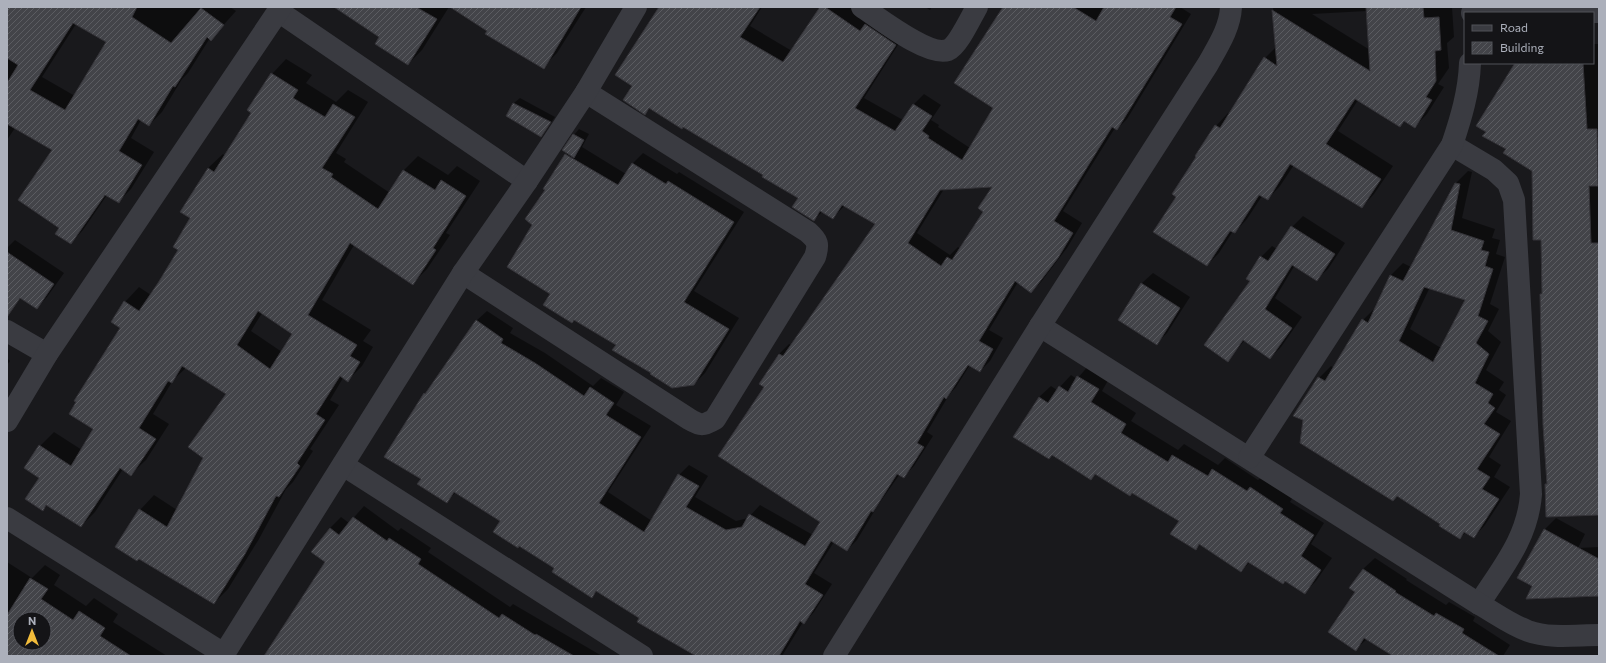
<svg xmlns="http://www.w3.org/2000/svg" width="1606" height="663" font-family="Commissioner,sans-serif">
<defs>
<pattern id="building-hatch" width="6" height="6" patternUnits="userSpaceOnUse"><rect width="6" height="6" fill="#434449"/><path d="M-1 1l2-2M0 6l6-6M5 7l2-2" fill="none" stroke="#5b5c61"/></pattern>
</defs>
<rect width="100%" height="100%" fill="#19191c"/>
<!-- shadow -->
<g fill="#0007" fill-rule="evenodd">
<path d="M7,7h223l6,4 -25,28 -1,-1 -22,35 -6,6 -20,33 -13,13 -8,-5 -10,18 23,14 -23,37 -13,13 -11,-7 -24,35 -12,13 -10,-15 -7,-79 -39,-21 -8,12zM76,24l31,18 -32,54 -33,-19z"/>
<path d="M347,7h102l-27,43 -14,14 -27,-28z"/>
<path d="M452,7h134l-29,46 -14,14z"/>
<path d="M679,7h83l-12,19 42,25 30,-44h28l20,14 35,13 -41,64 39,22 11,-16 10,-10 17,11 -10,15 8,5 -1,2 32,21 25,-41 9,-100h176l11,7 -64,105 -10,10 -2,-1 -52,83 19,12 -15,25 -26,34 -10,10 -13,-10 -29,48 14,8 -13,23 -10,10 -10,-6 -14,22 -7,8 -22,37 6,4 -19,30 -10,10 -4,-2 -22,31 -21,35 -10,10 -13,-8 -20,31 18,11 -18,28 -10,11 -1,-1 -21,34h-85l-100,-65 -5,5 -37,-28 -54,-48 -45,-28 -9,9 -25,-22 3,-85 51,-73 11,-10 26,17 -3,5 35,20 48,33 8,-8 23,14 -8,13 35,21 -43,66 44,29 27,-46 10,-10 19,11 -13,21 41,24 12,-3 12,-13 53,30 8,-14 -56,-134 -5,-3 19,-30 10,-10 3,1 84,-121 -31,-19 -12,13 -10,-7 -9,9 -15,-22 -34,-24 -115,-66 -5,5zM993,186l-9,25 -23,38 -3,-2 -8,8 -33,-22 27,-44z"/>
<path d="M925,7h7l-2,3z"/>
<path d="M1273,7h179l2,30 -7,6 2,25 -11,16 6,3 -17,27 -13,13 -9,-6 -5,5 -42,-26 -20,31 55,35 -19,28 -12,13 -68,-42 -14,21 -12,13 -6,-3 -15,23 -12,13 -2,-1 -14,22 -12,12 -29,-68 38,-71 12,-13 2,1 35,-56 11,-11zM1367,11l3,39 -58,-36z"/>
<path d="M1593,41v3h6v470l-58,-220 2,-2 -1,-53 -9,-69 -45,-38 28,-69h77z"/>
<path d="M286,59l26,16 -6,8 30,19 12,-12 20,12 -32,51 10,6 -2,3 46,31 14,-23 14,-14 30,19 9,-9 23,15 -34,52 4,2 -23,34 -14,14 -59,-38 -32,55 49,30 -8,11 10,6 -11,19 -14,14 -5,-2 -13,22 9,5 -29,44 3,2 -20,31 -7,7 -27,50 -31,50 -14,14 -74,-45 -24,-11 24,-37 14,-15 23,15 28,-52 23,-65 -42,-25 -13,12 -20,34 16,10 -23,36 -15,14 -8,-5 -28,43 -14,14 -34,-22 -5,5 -2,-63 14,-14 28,18 13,-21 27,-101 3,-26 14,-15 12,8 29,-45 28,-82 15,-14 2,2 27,-44 20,-38zM262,313l31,21 -11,18 -31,-21z"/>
<path d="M520,98l35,19 -14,19 -34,-20 7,-13z"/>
<path d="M579,129l10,5 -7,13 44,27 7,-11 10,-10 34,21 2,-2 65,40 -50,79 45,27 -34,55 -11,11 -41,-11 -36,-29 -83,-120 12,-34 -2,-1 24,-36 6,-18z"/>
<path d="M1468,171l4,1 -10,46 33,11 -3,9 8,2 -4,14 9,3 -15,47 9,5 -11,22 13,11 -15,28 18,12 -5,8 7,5 -10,17 15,9 -22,36 12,8 -7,12 16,10 -25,38 -11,12 -8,-5 -6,6 -19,-14 -122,-146 12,-12 3,2 29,-48 12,-12 16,-33 12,-12 8,4 45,-84zM1430,287l37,12 -26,49 -31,-19z"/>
<path d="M1303,216l42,27 -17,26 -11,10 -22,-14 -20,33 27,19 -21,30 -11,11 -25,-18 -17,20 23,-79 -4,-2 14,-22 11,-11 5,3 15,-22z"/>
<path d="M15,240l49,33 -17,24 -10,11 -16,-11 -4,4 -10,-6v-47z"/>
<path d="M1153,273l37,24 -23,36 -11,11 -37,-24 23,-37z"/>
<path d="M7,358l3,3 -3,4z"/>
<path d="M1089,365l21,12 -8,14 34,22 -5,8 47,29 6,-6 34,21 7,-7 33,22 4,-3 31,20 -3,5 34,21 -13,21 21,14 -16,23 -11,11 -20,-12 -35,-18 -9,9 -41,-27 -4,4 -16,-27 -47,-29 -37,-19 -5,5 -38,-24 -4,4 -10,-61 12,-11 6,4 14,-15 6,4z"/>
<path d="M364,506l34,25 3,-3 30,20 -3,4 82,55 3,-3 89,52h-325l50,-94 3,-34 11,-11 8,6z"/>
<path d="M1556,518l29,16 -7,14 21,-1v48l-65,-9 11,-57z"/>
<path d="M1375,558l32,21 -1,1 40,25 3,-3 26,15 -2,4 37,24 -7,11h-108l-28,-17 -12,11 1,-58 7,-23z"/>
<path d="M7,562l25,16 13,-13 15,10 -6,10 32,21 8,-8 24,16 -5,8 54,34h-160zM20,619h24v24h-24z"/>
</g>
<!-- building -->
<g fill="url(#building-hatch)" stroke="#343338" fill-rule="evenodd">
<path d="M7,7h130l-5,10 39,26 30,-35 23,17 -13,16 -4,-4 -32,50 -2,-1 -24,40 -11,-7 -19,32 23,14 -23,38 -14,-8 -34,49 -16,-10 4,-6 -41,-28 34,-50 -45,-26v-41l11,-18 -11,-7zM73,23l33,19 -41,68 -35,-20z"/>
<path d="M334,7h82l21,12 -29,46 -33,-21 4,-7z"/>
<path d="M450,7h131l-37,62 -59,-35 2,-3z"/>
<path d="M659,7h101l-20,30 43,25 37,-55h5l35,24 5,-7 31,21 -41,63 40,23 18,-27 19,12 -10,15 7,5 -1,2 34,22 31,-52 -39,-25 49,-76h70l23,14 8,-14h72l-6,10 12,7 -65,106 -5,-3 -58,94 19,12 -15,25 -27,35 -16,-12 -36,60 14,8 -13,23 -12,-7 -22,34 -2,-2 -27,46 7,4 -20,31 -7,-4 -24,38 -2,-1 -24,40 -16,-10 -26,43 18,11 -19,29 -4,-3 -21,35h-83l-59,-34 2,-4 -43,-27 -4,7 -40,-26 2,-4 -35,-22 -1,2 -25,-16 7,-11 -46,-29 -7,11 -30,-19 4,-5 -37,-22 40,-64 1,1 51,-74 27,19 -2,4 34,20 49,33 6,-9 24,16 -8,12 35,22 -42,66 45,29 34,-58 21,12 -13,21 40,23 16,-3 7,-13 56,32 15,-24 -102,-66 46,-69 -5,-3 20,-30 4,2 92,-132 -33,-19 -9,14 -13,-8 -6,10 -22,-14 6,-9 -36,-21 1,-2 -80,-48 -1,2 -33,-21 -4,7 -22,-15 9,-14 -17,-11zM992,187l-14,21 5,4 -31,48 -5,-3 -6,9 -33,-23 32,-53z"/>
<path d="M1366,7h57l1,11 15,-1 2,33 -6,1 1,30 -10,16 6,3 -17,28 -11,-7 -4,6 -45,-28 -29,45 55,35 -19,29 -72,-44 -22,36 -9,-5 -24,38 -5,-2 -23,35 -54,-34 23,-35 -4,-3 24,-37 -1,-1 20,-31 5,3 44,-71 13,9 -5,-56 98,61z"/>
<path d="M1515,63h68l4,66h10l1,57h-9l2,57h8v272l-53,2 -1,-33h2l-4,-59 -3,-131h2l-1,-54h-8l-1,-69 -29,-18 3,-4 -24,-13 4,-4 -10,-6z"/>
<path d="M271,73l27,17 -5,8 32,19 8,-13 22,13 -33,51 11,6 -2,3 47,32 25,-39 32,20 6,-10 25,16 -33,52 3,2 -23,35 -63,-42 -42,72 49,30 -7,11 10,6 -12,20 -8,-6 -24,38 9,6 -28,43 3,3 -21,31 -3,-1 -31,58 -31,50 -75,-45 -2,2 -22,-14 24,-38 28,18 36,-69 -15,-11 38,-53 -44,-28 -10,17 -4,-2 -29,47 17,11 -25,37 -11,-8 -39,59 -35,-22 -3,6 -18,-12 14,-21 -15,-10 15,-23 32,21 22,-37 -24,-15 7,-12 -2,-1 46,-73 -9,-6 13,-21 15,10 19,-28 20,-33 -5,-3 17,-29 -10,-6 28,-44 6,4 37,-59 -4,-3zM258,311l34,23 -22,35 -33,-24z"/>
<path d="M513,103l38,19 -10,15 -35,-21z"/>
<path d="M573,134l11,6 -10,18 -12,-8z"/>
<path d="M565,154l53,31 14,-22 34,21 2,-3 66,41 -50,80 45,27 -35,56 -22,3 -22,-14 1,-1 -39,-23 4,-5 -42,-25 -2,3 -29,-18 7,-11 -43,-27 25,-42 -7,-6 20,-29 -2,-1z"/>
<path d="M1455,183l5,1 -9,46 33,11 -3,9 8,2 -4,14 8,3 -15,47 10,5 -12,22 13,11 -14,29 18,11 -5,9 7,5 -11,16 16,10 -23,35 13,8 -8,12 17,10 -25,39 -10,-6 -4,7 -21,-13 1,-2 -43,-28 -4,5 -93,-58 3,-23 -10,-4 25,-39 7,4 37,-62 6,4 22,-48 13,6zM1424,287l41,13 -32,62 -34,-21z"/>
<path d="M1291,226l44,28 -18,27 -25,-16 -27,44 27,19 -22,31 -27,-19 -15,22 -24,-17 46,-64 -4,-2 14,-23 8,5z"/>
<path d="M7,252l47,32 -17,25 -17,-11 -13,19z"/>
<path d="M1141,283l39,25 -23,37 -39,-25z"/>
<path d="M1077,376l22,13 -8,13 35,22 -5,9 47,29 4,-7 36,21 4,-7 35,22 3,-4 33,22 -3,4 34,22 -13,21 20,14 -16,24 -20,-13 -2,3 -35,-22 -7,10 -42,-28 -3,6 -26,-16 9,-13 -47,-28 -2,3 -35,-22 -4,6 -39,-25 -3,4 -36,-22 26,-40 9,6 11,-17 9,6z"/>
<path d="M353,517l34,24 2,-3 32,21 -3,5 81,54 3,-4 33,21 1,-1 38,22h-310l61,-94 -14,-10 19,-24 9,7z"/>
<path d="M1544,529l55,30v37l-73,3 6,-13 -15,-8z"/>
<path d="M1363,569l33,22 -1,1 39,24 2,-3 28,16 -2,4 37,23h-106l-29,-18 -8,13 -28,-19 27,-40 -6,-4z"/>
<path d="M30,578l18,11 -7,10 32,21 6,-9 26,17 -5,8 31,20h-124v-41zM20,619h24v24h-24z"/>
</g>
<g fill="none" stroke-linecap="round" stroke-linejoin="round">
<!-- street -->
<g stroke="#3a3b41" stroke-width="22">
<path d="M862,7c17,11 66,50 86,43 10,-4 23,-33 29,-43"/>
<path d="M278,11l249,170"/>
<path d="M1472,13l127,-1"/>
<path d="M1452,145l42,25 14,13 6,17 17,294c-3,44 -29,74 -52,110"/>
<path d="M463,273l226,146c12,7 14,7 26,0l100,-162c4,-13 3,-16 -7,-25l-222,-140"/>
<path d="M1040,326l439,278c16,9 32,21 49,27 22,8 48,4 71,4"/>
<path d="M7,331l40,23"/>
<path d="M7,421l40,-67 234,-347"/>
<path d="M1249,458l203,-313c9,-27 17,-53 18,-82"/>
<path d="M343,465l299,191"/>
<path d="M7,518l217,136 239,-381 64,-92 59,-89 50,-85"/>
<path d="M834,656l206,-330 168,-262c10,-18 22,-36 23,-57"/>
</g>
</g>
<!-- border -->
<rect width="1606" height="663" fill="none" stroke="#acb0bb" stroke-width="16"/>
<!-- legend -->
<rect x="1464" y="12" width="130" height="52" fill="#141417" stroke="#515259"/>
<rect x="1472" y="25" width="20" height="6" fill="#3a3b41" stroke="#515259"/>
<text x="1500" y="32" font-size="12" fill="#acb0bb">Road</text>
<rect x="1472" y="42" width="20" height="12" fill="url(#building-hatch)" stroke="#515259"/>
<text x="1500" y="52" font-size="12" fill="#acb0bb">Building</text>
<!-- north arrow -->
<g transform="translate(32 631)"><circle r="19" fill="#141417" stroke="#515259"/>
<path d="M0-3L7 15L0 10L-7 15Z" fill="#f2bc3b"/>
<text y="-6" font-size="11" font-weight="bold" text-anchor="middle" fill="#acb0bb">N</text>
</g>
</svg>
